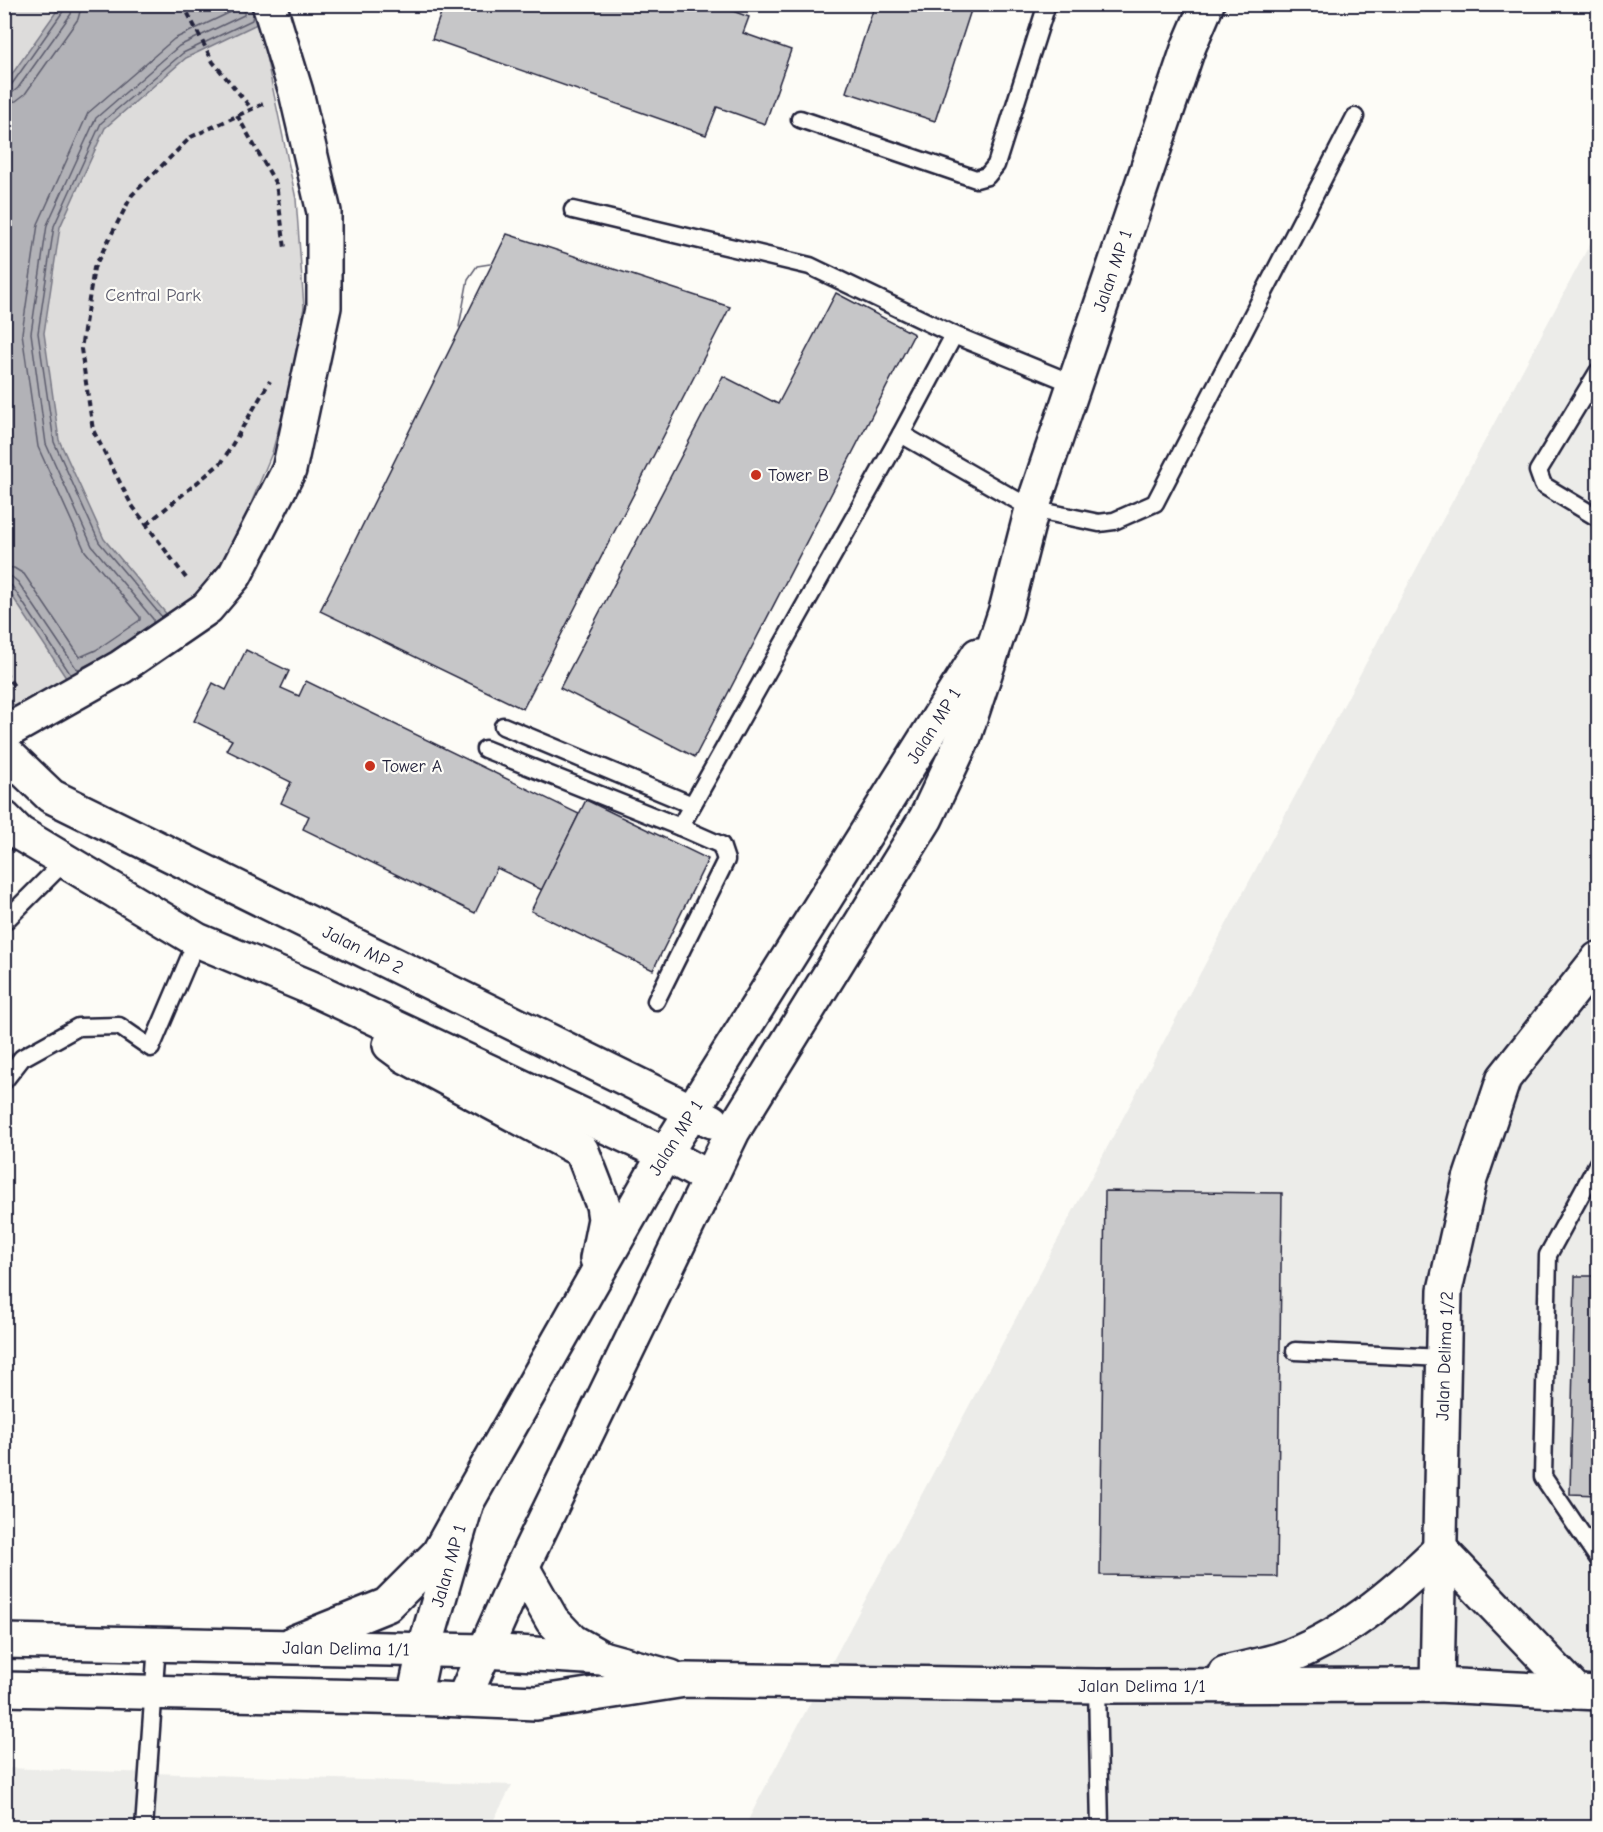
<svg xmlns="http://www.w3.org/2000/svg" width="1603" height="1832" font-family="'Comic Neue',sans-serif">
<rect width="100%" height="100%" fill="#fdfcf7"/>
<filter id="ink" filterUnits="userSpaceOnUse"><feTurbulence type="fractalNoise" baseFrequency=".0167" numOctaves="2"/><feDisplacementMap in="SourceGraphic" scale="12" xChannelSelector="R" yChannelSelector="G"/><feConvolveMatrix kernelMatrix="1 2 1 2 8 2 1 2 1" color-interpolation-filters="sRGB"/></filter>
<g filter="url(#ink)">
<!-- built -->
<g fill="#ecece9">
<path d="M1598,229v1598l-854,1 17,-33z"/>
<path d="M5,1768l507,17 -22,42 -485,1z"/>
</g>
<!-- green -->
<path fill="#dddcdb" stroke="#807f8b" stroke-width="1.5" d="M4,5h255v18l37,176 8,108 -13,75 -19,71 -40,96 -58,74 -156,89 -14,-21z"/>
<!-- water -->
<path fill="#b2b2b7" stroke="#787885" stroke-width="1.5" d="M61,5h198v18l-73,35 -81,70 -45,99 -16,106 15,107 45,99 70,84 -102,64 -67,-102v-501z"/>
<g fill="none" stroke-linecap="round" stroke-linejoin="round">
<!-- shore -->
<g stroke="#5c5c6d" stroke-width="1.5">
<path d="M4,87l8,-3 52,-74 1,-6"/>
<path d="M4,94l8,-1 6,-5 53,-74 2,-10"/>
<path d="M4,103l12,-2 9,-7 53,-75 4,-15"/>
<path d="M459,327l9,-48 9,-13 13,-2"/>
<path d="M4,567l10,1 10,6 56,83 16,-7 44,-30v-3l-55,-66 -47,-104 -16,-114 16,-109 50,-111 86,-74 61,-29 1,-6"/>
<path d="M4,576l8,1 6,5 58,86 3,1 16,-8"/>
<path d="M4,583l8,3 59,89"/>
<path d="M162,617l-63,-75 -45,-100 -16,-109 16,-107 47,-103 82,-70 69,-33 1,-7"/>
<path d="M141,632l12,-9v-4l-61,-73 -46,-102 -15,-111 16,-108 49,-107 83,-72 65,-31 1,-11"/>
</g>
</g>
<!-- building -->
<g fill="#c6c6c8" stroke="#22223b" stroke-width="1.5">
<path d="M444,4h270l35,13 -6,16 48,17 -26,74 -48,-17 -11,28 -274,-96z"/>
<path d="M875,4h98l-38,117 -89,-29z"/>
<path d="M507,234l223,73 -207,402 -203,-98z"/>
<path d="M836,293l78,41 -219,423 -135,-69 163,-312 55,28z"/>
<path d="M246,650l43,21 -8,17 18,8 7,-15 273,133 -37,76 -45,-22 -22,45 -172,-84 6,-13 -28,-13 10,-21 -65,-32 6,-10 -38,-19 19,-38 13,7z"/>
<path d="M586,800l122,59 -55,111 -122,-59z"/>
<path d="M1105,1191l177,2 -5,384 -177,-2z"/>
<path d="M1575,1276h23v219l-28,-1z"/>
</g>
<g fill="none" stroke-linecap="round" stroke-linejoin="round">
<!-- service casing -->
<g stroke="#22223b" stroke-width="21">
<g id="service">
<path d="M800,119l176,60 11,-3 9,-11 51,-161"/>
<path d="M573,210l237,56 144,69 120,49"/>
<path d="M1598,372l-60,99 5,14 55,33"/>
<path d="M901,434l131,75 67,14 15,-2 41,-18 200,-386"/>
<path d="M503,726l189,79"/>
<path d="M485,749l195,78"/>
<path d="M4,922l62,-62"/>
<path d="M656,1001l70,-141 -5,-15 -41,-18 221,-393 53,-99"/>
<path d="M4,1081l18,-23 56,-31 41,-1 32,22 46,-108"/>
<path d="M1598,1163l-50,92 -5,222 55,81"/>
<path d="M1295,1351l148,7"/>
<path d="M1097,1686l3,142"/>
<path d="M144,1828l13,-184"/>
</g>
</g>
<!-- minor casing -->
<g stroke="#22223b" stroke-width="38">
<g id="minor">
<path d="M4,733l117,-66 86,-59 28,-33 54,-105 35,-163v-95l-28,-120 -27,-88"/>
<path d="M4,751l47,45 661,325"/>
<path d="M4,818l15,15 178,107 112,47 356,167 44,24"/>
<path d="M390,1045l15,11 177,95 21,54 2,14 -8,40"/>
<path d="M1437,1685l8,-395 25,-111 34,-101 94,-119"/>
<path d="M414,1698l10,-47 43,-149 198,-348 313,-499"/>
<path d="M463,1700l59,-133 211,-436 193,-313 38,-81 42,-127 26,-101 157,-463 18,-42"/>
</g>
</g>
<!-- tertiary casing -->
<g stroke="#22223b" stroke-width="38">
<g id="tertiary">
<path d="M522,1567l30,53 20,21 30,17"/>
<path d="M4,1641l480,10 118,7 69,19"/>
<path d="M295,1642l92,-37 51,-51 29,-52"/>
<path d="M1225,1673c18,-4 36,-8 54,-13 62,-21 115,-66 161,-111l137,143"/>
<path d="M4,1689l410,9 122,5 149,-23 412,6 340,-1 161,8"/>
</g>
</g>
<!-- path -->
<g stroke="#22223b" stroke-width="4" stroke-dasharray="6 4.5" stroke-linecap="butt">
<path d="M183,4l30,58 38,46"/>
<path d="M237,115l39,69 9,64"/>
<path d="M147,524l75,-62 48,-81"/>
<path d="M186,578l-55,-74 -38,-74 -12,-81 13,-81 38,-73 59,-58 72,-33"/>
<path d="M4,672l10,14"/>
</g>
<!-- service -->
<use href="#service" stroke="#fdfcf7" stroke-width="16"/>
<!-- minor -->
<use href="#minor" stroke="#fdfcf7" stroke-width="33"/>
<!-- tertiary -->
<use href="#tertiary" stroke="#fdfcf7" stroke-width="33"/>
</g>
</g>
<!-- markers -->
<g fill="#c8321e" stroke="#fdfcf7" stroke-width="2">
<circle cx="756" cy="475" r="6"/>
<circle cx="370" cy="766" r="6"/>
</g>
<g text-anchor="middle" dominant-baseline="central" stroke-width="4.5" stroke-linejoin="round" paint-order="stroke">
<!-- street labels -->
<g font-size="18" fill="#22223b" stroke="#fdfcf7">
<text transform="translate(1113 271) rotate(-71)">Jalan MP 1</text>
<text transform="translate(934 726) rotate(-58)">Jalan MP 1</text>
<text transform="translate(363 950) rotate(26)">Jalan MP 2</text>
<text transform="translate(676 1138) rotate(-58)">Jalan MP 1</text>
<text transform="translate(1445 1356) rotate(-88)">Jalan Delima 1/2</text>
<text transform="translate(449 1566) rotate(-74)">Jalan MP 1</text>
<text transform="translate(346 1649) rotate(1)">Jalan Delima 1/1</text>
<text x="1142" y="1686">Jalan Delima 1/1</text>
</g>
<!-- park labels -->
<g font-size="18" fill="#5a5a6b" stroke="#fdfcf7">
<text x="153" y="295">Central Park</text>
</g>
<!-- poi labels -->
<g font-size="18" fill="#22223b" stroke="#fdfcf7" text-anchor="start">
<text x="768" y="475">Tower B</text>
<text x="382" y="766">Tower A</text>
</g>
</g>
<!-- margin -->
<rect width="1603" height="1832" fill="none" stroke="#fdfcf7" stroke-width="24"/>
<rect x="12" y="12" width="1579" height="1808" fill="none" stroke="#22223b" stroke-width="2" filter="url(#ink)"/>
</svg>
